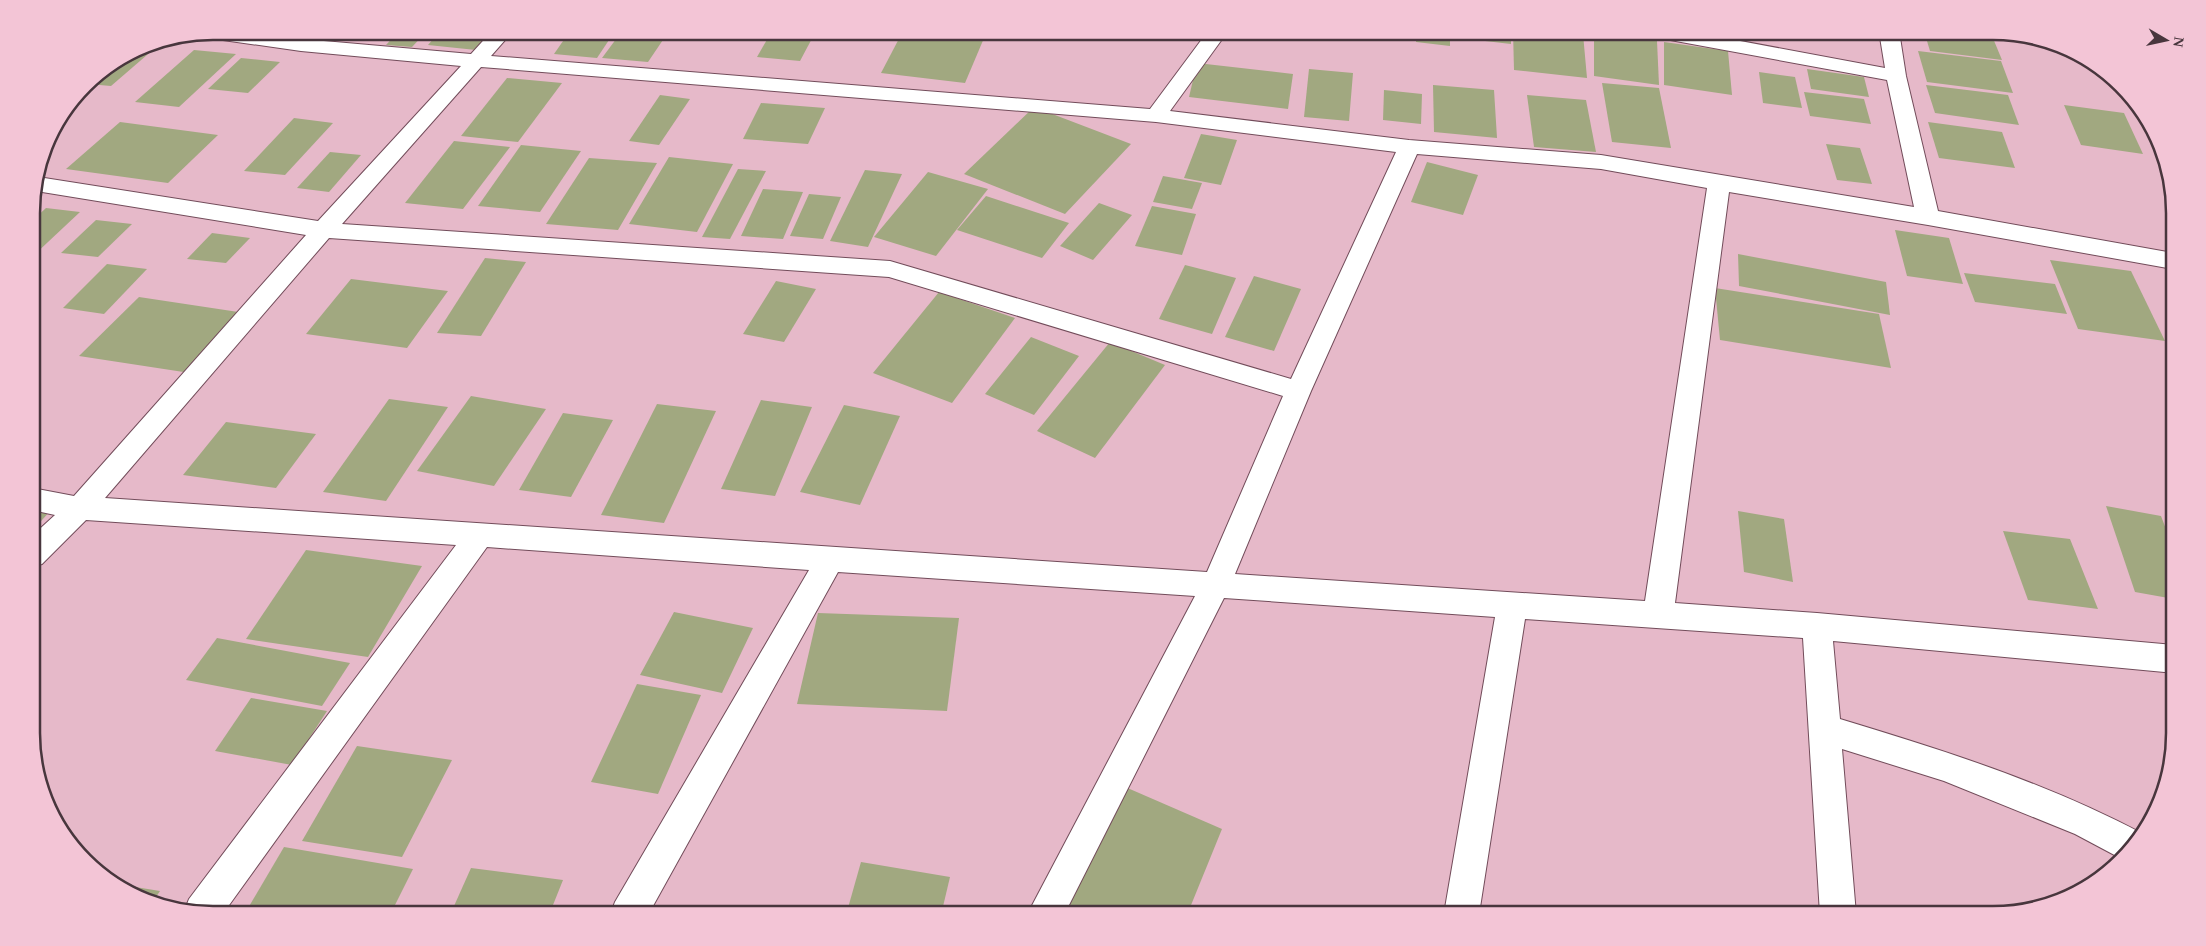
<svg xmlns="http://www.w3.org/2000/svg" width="2206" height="946" font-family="'Times New Roman',serif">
<rect width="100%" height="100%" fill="#e6b9c9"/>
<!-- building -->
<g fill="#a1a880">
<path d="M310,31h34l-10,10 -30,-3z"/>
<path d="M357,31h37l-9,10 -34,-3z"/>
<path d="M399,31h28l-15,16 -26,-2z"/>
<path d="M440,31h52l-16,19 -48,-5z"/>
<path d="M570,31h45l-18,27 -43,-4z"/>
<path d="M622,31h47l-21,31 -46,-4z"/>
<path d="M772,31h44l-16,30 -43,-4z"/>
<path d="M903,31h84l-22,52 -84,-10z"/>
<path d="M1094,31h31l-1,5z"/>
<path d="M1135,31h37l-2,5z"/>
<path d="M1417,31h33v15l-34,-4z"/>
<path d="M1460,31h51v13l-52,-6z"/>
<path d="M1513,31h44l26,3 4,44 -73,-8z"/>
<path d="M1924,31h66l12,29 -72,-9z"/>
<path d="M1594,33l63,8 2,44 -65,-9z"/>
<path d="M158,42h4l-51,44 -23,-2 5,-7 51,-32z"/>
<path d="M1664,42l64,9 4,44 -68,-10z"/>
<path d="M194,50l42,4 -57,53 -44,-5z"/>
<path d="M1918,51l83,10 12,32 -86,-11z"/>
<path d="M241,58l39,4 -32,31 -40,-4z"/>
<path d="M1197,63l96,11 -5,35 -99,-12z"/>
<path d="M1309,69l44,4 -4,48 -45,-4z"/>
<path d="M1807,69l57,8 5,20 -58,-8z"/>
<path d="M1759,72l36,5 7,31 -39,-5z"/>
<path d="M507,78l55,5 -44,59 -57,-6z"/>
<path d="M1602,83l57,5 12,60 -59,-6z"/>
<path d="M1433,85l61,5 3,48 -63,-6z"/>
<path d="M1926,85l82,10 11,30 -84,-12z"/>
<path d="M1384,90l38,4 -1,30 -38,-4z"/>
<path d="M1804,92l60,7 7,25 -61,-8z"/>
<path d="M660,95l30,4 -31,46 -30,-4z"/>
<path d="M1527,95l59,5 10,52 -62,-5z"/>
<path d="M761,103l64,5 -17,36 -65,-5z"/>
<path d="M2064,105l60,8 19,41 -62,-9z"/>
<path d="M1034,107l97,37 -66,70 -101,-40z"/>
<path d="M294,118l39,5 -48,52 -41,-4z"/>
<path d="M120,122l98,13 -50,48 -102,-14z"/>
<path d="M1928,122l74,10 13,36 -76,-10z"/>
<path d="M1201,134l36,6 -16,45 -37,-7z"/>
<path d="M454,141l56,6 -47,62 -58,-6z"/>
<path d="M1826,144l34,4 12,36 -35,-4z"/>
<path d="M521,145l60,6 -41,61 -62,-6z"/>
<path d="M330,152l31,3 -32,37 -32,-4z"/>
<path d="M669,157l64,7 -36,68 -68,-8z"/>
<path d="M589,158l68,5 -39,67 -72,-6z"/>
<path d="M1427,162l51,13 -15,40 -52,-13z"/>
<path d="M738,169l28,2 -36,68 -28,-2z"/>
<path d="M865,170l37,4 -34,73 -38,-6z"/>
<path d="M928,172l60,17 -52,67 -62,-19z"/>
<path d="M1163,176l39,7 -10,26 -39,-7z"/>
<path d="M763,189l40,3 -20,47 -42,-3z"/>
<path d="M809,194l32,3 -18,42 -33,-3z"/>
<path d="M986,196l83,27 -27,35 -85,-28z"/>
<path d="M1099,203l33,12 -39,45 -33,-14z"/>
<path d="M1152,206l44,8 -14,41 -47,-9z"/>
<path d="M46,208l34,4 -48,45v-36z"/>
<path d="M96,220l36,4 -34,33 -37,-4z"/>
<path d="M1895,230l54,8 14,46 -56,-8z"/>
<path d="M212,233l38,5 -24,25 -39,-4z"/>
<path d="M1738,254l148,28 4,33 -151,-29z"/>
<path d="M485,258l41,4 -45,74 -44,-3z"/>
<path d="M2050,260l81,11 34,70 -87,-12z"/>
<path d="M107,264l40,5 -43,45 -41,-6z"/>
<path d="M1185,265l51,13 -24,56 -53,-15z"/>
<path d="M1964,273l91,11 12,30 -92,-12z"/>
<path d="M1254,276l47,13 -27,62 -49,-14z"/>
<path d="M351,279l97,12 -41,57 -101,-14z"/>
<path d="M776,281l40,8 -32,53 -41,-8z"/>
<path d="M1715,288l164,26 12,54 -171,-28z"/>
<path d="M939,292l76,26 -63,85 -79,-30z"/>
<path d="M139,297l106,16 -55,60 -111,-17z"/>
<path d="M1031,337l48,19 -45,59 -49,-21z"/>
<path d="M1110,342l55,23 -70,93 -58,-27z"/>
<path d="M471,396l75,13 -52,77 -77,-15z"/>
<path d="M389,399l59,8 -62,94 -63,-9z"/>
<path d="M761,400l51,7 -37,89 -54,-7z"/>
<path d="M657,404l59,7 -52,112 -63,-8z"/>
<path d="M844,405l56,11 -40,89 -60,-13z"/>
<path d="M563,413l50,7 -42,77 -52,-7z"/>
<path d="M226,422l90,12 -40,54 -93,-13z"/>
<path d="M32,506l20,3 -20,22z"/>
<path d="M2106,506l55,10 13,34v49l-39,-7z"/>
<path d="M1738,511l46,8 9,63 -49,-10z"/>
<path d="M2003,531l67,8 28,70 -70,-9z"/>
<path d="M306,550l116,16 -54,91 -122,-18z"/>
<path d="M674,612l79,16 -31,65 -82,-18z"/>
<path d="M818,613l141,5 -12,93 -150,-7z"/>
<path d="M217,638l133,25 -28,43 -136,-26z"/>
<path d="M637,684l64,11 -43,99 -67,-12z"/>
<path d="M251,698l76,13 -35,54 -77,-14z"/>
<path d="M357,746l95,14 -50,97 -100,-16z"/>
<path d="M1116,783l106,46 -35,86h-108l-21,-10z"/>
<path d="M284,847l129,22 -23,46h-146z"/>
<path d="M861,862l89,15 -9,38h-95z"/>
<path d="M471,868l92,12 -14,35h-99z"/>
<path d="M123,885l37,6 -8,12 -8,-2z"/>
</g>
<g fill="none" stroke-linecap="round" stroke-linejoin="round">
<!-- street casing -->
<g stroke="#724c5a" stroke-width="2">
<path id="street" d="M213,31h33l55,8 170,15 21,-23h21l-22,25 659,53 58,-78h20l-58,80 239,29 192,15 313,52 -27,-127 -233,-43 -7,-2 -3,-4h43l198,37 -6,-37h20l7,45 32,135 235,42v16l-245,-44 -199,-33 -54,411 142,10 357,32 1,28 -342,-32 7,78c103,31 207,64 303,115l-6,10 -15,15 -47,-25 -131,-53 -102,-32 14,165h-36l-17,-276 -278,-19 -46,295h-35l51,-297 -271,-19 -160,317h-37l168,-319 -357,-24 -190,343h-38l5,-13 194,-332 -322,-23 -265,368 -37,-6 4,-10 267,-354 -370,-25 -44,44 -10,3v-31l23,-21 -23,-5v-22l42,8 232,-261 -270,-44h-2l4,-14 280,44 143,-155 -160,-15 -92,-13 -9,-4zM481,67l675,55 240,30 -105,227 -401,-118 -548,-37zM1417,154l184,15 106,19 -62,413 -410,-27 76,-183zM329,238l560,39 394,119 -76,176 -1102,-74z"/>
</g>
<!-- street -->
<use href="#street" fill="#fff" fill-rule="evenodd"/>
</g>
<!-- crop -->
<path d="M0 0H2206V946H0ZM213 40H1993A173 173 0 0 1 2166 213V733A173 173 0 0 1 1993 906H213A173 173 0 0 1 40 733V213A173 173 0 0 1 213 40Z" fill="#f3c5d6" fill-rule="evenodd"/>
<path fill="none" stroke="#48363d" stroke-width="2.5" d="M213 40H1993A173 173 0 0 1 2166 213V733A173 173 0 0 1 1993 906H213A173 173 0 0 1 40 733V213A173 173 0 0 1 213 40Z"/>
<!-- north arrow -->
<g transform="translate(2166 40) rotate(99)" stroke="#f3c5d6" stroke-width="4" paint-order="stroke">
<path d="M0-4L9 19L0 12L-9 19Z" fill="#48363d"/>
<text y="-8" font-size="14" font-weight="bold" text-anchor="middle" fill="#48363d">N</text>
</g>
</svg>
